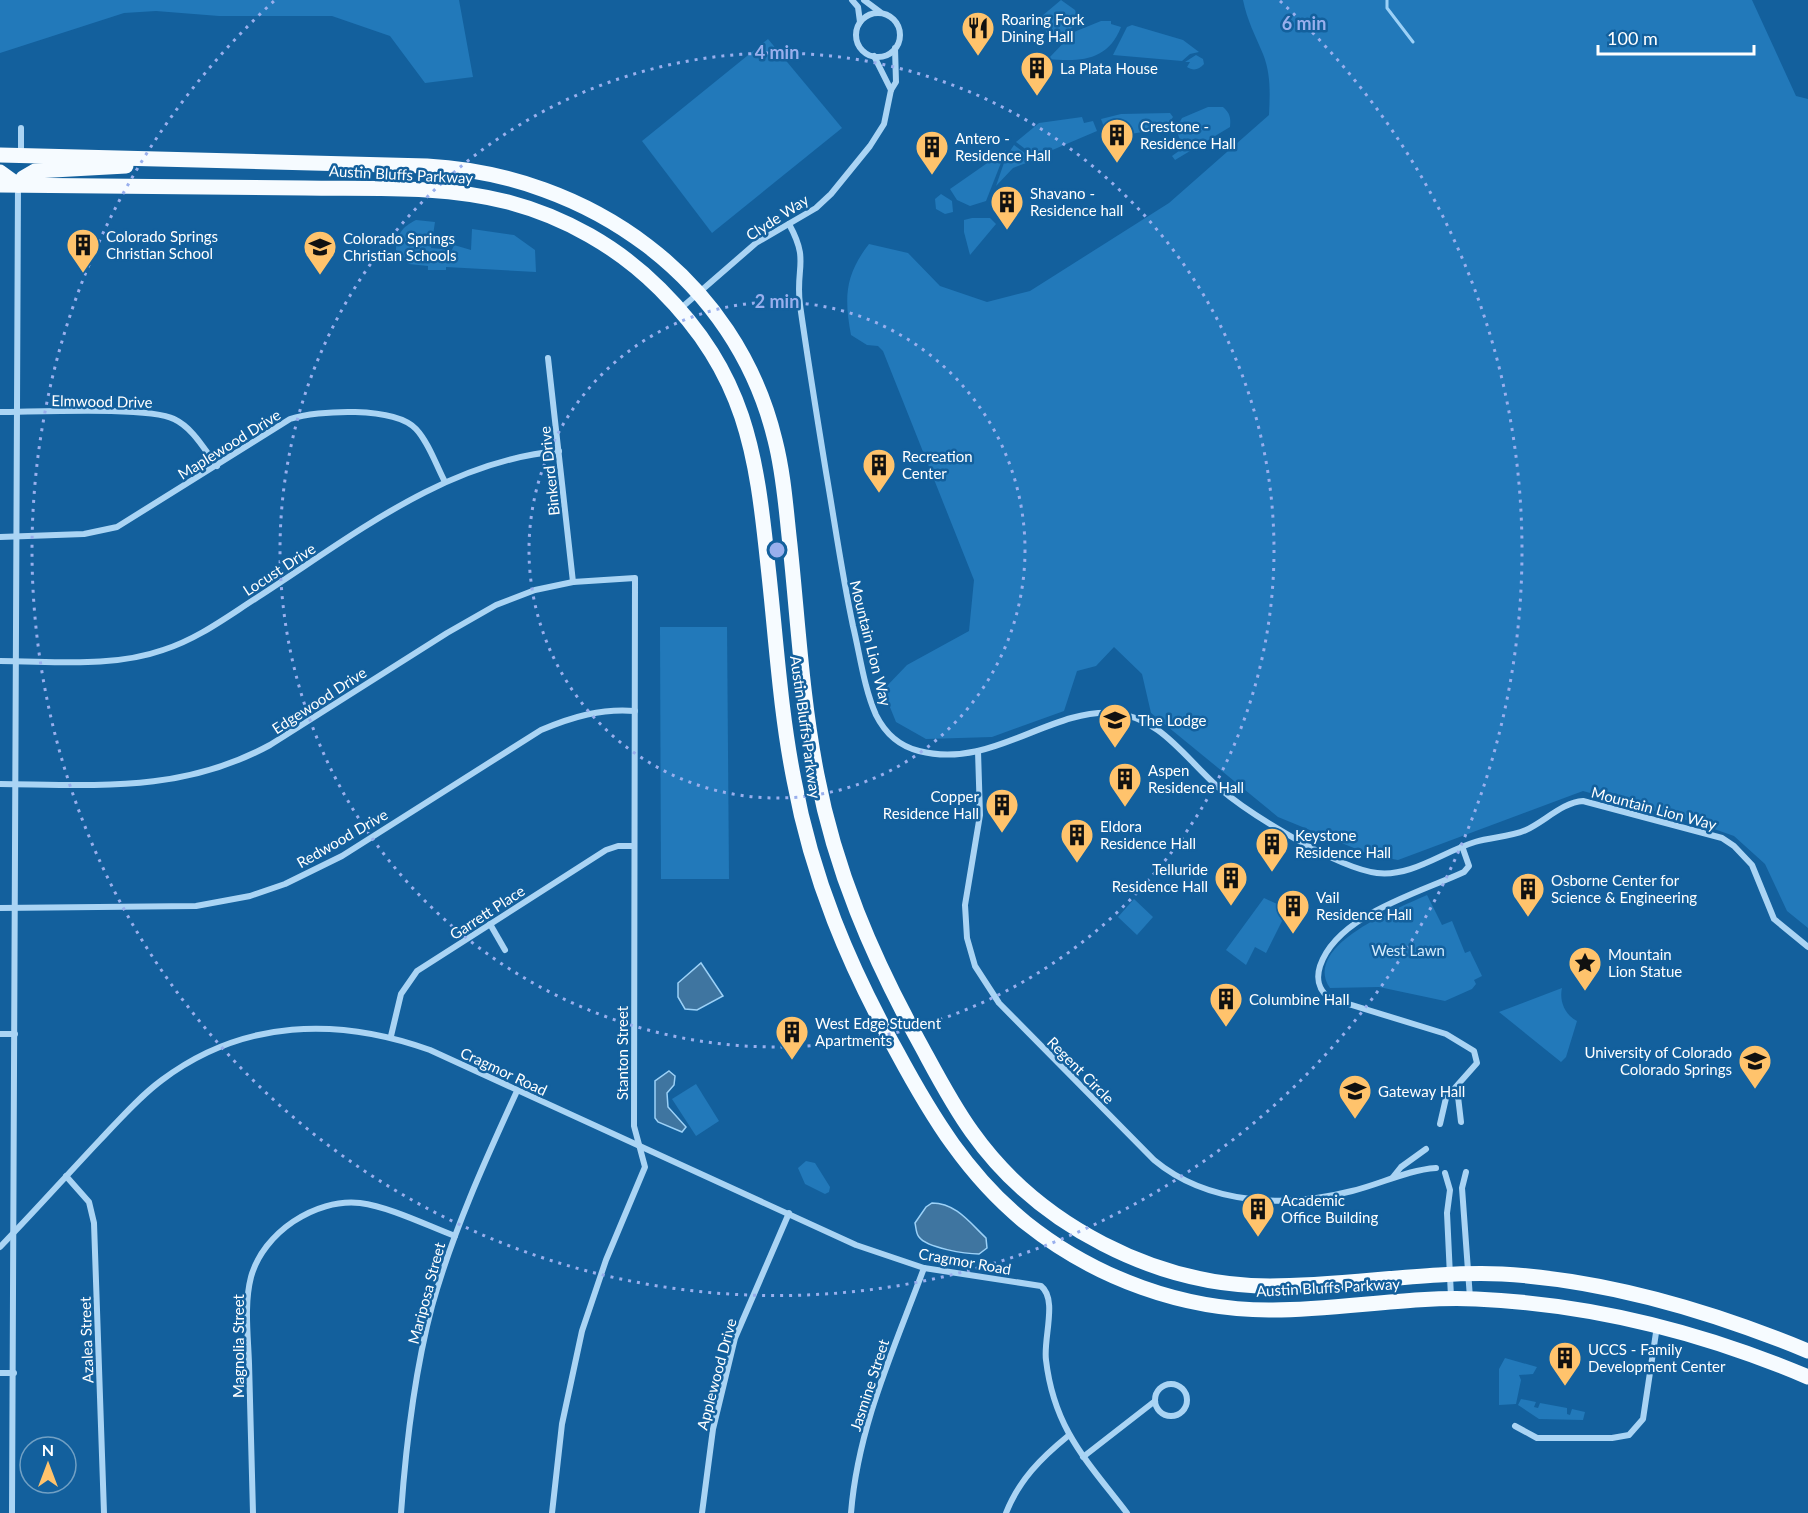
<svg xmlns="http://www.w3.org/2000/svg" width="1808" height="1513" font-family="Lato,sans-serif">
<rect width="100%" height="100%" fill="#13609d"/>
<!-- green -->
<g fill="#2279ba">
<path d="M0,0h459l14,77 -48,6 -35,-47 -58,-20h-113l-63,-5 -32,2 -124,40z"/>
<path d="M1061,0l14,10c5,14 -9,28 -22,28l-7,-6 -4,-16z"/>
<path d="M1243,0h509l44,96 12,3v829l-21,-17 -22,-47 -31,-28 -40,-14 -111,-31 -185,69 -27,-5 -93,-38 -127,-104 -9,-39 -28,-27 -18,19 -19,5 -13,40 -72,26 -66,2 -30,-17 -13,-32 24,-25 62,-34 5,-51 -91,-229 -5,-5 -11,-1 -16,-10c-7,-38 -6,-60 18,-91l39,9 32,33 47,16 43,-11 139,-88 100,-88c1,-21 2,-41 -6,-61 -8,-19 -16,-34 -20,-54z"/>
<path d="M1101,21h10v3l10,3c-13,34 -41,35 -73,32l26,-27z"/>
<path d="M1132,25l51,15 16,12 -9,2 -8,7 -69,-6 14,-28z"/>
<path d="M768,39l74,89 -130,105 -70,-92z"/>
<path d="M1196,55l7,4 1,5c-5,6 -11,7 -17,3l3,-5h-5z"/>
<path d="M1208,107h15c7,6 8,11 7,20l-55,33 -3,-4 11,-8 -7,-19 6,-11z"/>
<path d="M1170,113l3,4 -8,11 -57,10 -7,-19 20,-5z"/>
<path d="M1082,117l2,6 9,-2 4,10 -61,26 -20,-15 23,-19z"/>
<path d="M1014,145l20,15 -21,8 -17,18 10,-29z"/>
<path d="M1006,150l-20,51 -16,5 -13,-6 -7,-11z"/>
<path d="M941,194l11,7 1,11 -8,2 -9,-5 -1,-10z"/>
<path d="M972,218h18l6,6 -26,31 -6,-23v-12z"/>
<path d="M416,220l19,2 -4,26 21,2 2,-5 17,5 1,-21 42,6 21,15 1,22 -90,-5v3h-18v-4l-19,-2 -13,-14c1,-16 6,-23 20,-30z"/>
<path d="M660,627h67l2,252h-68z"/>
<path d="M1427,895l15,30 10,-4 13,32 5,-2 12,25 -8,4 2,4 -4,5 -27,12 -66,-14 -49,1c-29,-43 71,-81 97,-93z"/>
<path d="M1264,898l24,11 -22,44 -11,-6 -9,18 -20,-15z"/>
<path d="M1134,899l19,18 -16,18 -19,-18z"/>
<path d="M1562,988c-3,13 3,27 15,33l-11,36 -5,5 -62,-50z"/>
<path d="M696,1084l23,37 -23,15 -24,-37z"/>
<path d="M806,1161l9,2 15,24 -1,5 -4,2 -20,-10 -7,-16z"/>
<path d="M1505,1358l32,9 -4,7 -14,1 2,5 -5,24 -17,1v-36z"/>
<path d="M1521,1399l15,3 -2,5 4,1 2,-5 27,5v6l3,1 2,-6 13,3 -2,8 -44,-1 -21,-14z"/>
</g>
<!-- water -->
<g fill="#3f75a0" stroke="#9cd1f7" stroke-width="1.5">
<path d="M701,963l22,33 -26,14 -12,-1 -7,-12v-14z"/>
<path d="M669,1071l6,5 -1,9 -7,8 1,14 18,20 -4,5 -24,-10 -3,-4v-37z"/>
<path d="M932,1203c24,0 38,20 54,35l1,10 -8,6c-13,0 -52,-6 -60,-17 -3,-3 -3,-10 -4,-14l11,-16z"/>
</g>
<g fill="none" stroke-linecap="round" stroke-linejoin="round">
<!-- stream -->
<path stroke="#9cd1f7" stroke-width="3" d="M1387,0v8l26,34"/>
<!-- street -->
<g stroke="#aad4f4" stroke-width="6">
<path d="M852,0l6,7 2,15"/>
<path d="M864,0l16,12"/>
<circle cx="878" cy="35" r="22"/>
<path d="M874,56l17,34"/>
<path d="M21,154v-26"/>
<path d="M789,224c21,38 6,43 11,81 8,56 17,112 26,167 9,52 16,103 27,154 7,29 11,62 23,89 9,18 23,31 43,36 73,19 130,-43 195,-38 46,4 71,45 104,74 31,27 119,81 159,86 35,4 65,-21 98,-31 17,-5 35,-5 51,-12 18,-8 37,-28 57,-29l139,37 12,8 18,19 22,54 34,28"/>
<path d="M680,309l76,-66 60,-35 15,-14 39,-48 14,-22 7,-34 5,-8 -1,-34"/>
<path d="M548,358l25,224"/>
<path d="M0,412c34,0 149,-6 174,7 19,9 30,30 43,47"/>
<path d="M0,537l84,-3 33,-7 173,-108c28,-9 104,-13 126,10 13,14 20,36 29,53"/>
<path d="M0,661c53,0 112,7 163,-11 35,-11 65,-34 95,-53 93,-60 187,-136 301,-146"/>
<path d="M978,751l2,64 -15,90 2,33 8,28 24,37 155,157c54,45 133,48 198,31 29,-7 55,-21 84,-23"/>
<path d="M0,784c97,1 182,9 270,-39l177,-112 49,-28 39,-15 38,-8 62,-4 -1,548 11,41 -39,93 -24,71 -20,93 -10,89"/>
<path d="M0,908l196,-2 54,-10 35,-12 57,-28 199,-126c31,-13 61,-22 94,-19"/>
<path d="M490,924l15,26"/>
<path d="M0,1034h15"/>
<path d="M391,1036l10,-42 16,-23 189,-121 12,-4h16"/>
<path d="M1457,1088l4,34"/>
<path d="M1440,1124l6,-26 31,-35 -3,-12 -28,-17 -117,-36c-11,-9 -13,-19 -9,-32 17,-51 99,-73 144,-94l5,-6 -7,-20"/>
<path d="M1466,1172l-4,16 8,110"/>
<path d="M1445,1173l5,17 -3,23 4,84"/>
<path d="M66,1176l23,26 5,21 10,290"/>
<path d="M1393,1177l8,-10 25,-18"/>
<path d="M0,1247c34,-35 66,-71 100,-107 19,-20 39,-43 62,-60 81,-61 176,-63 268,-30l426,195 68,23 117,18c17,13 2,53 5,74 8,69 41,101 81,153"/>
<path d="M0,1373h14"/>
<circle cx="1171" cy="1400" r="16"/>
<path d="M1515,1426l22,12h75l17,-3 14,-16 14,-93"/>
<path d="M1083,1457l72,-56"/>
<path d="M12,1513l6,-1328"/>
<path d="M253,1513c-1,-50 -3,-100 -4,-150 -1,-28 -5,-59 2,-86 12,-44 64,-79 109,-74 30,4 66,22 95,33"/>
<path d="M401,1513c5,-69 13,-139 31,-207 21,-75 53,-145 85,-215"/>
<path d="M702,1513l11,-84 22,-91 54,-125"/>
<path d="M851,1513c7,-87 43,-164 73,-245"/>
<path d="M1006,1513c13,-33 35,-55 62,-77"/>
</g>
<!-- primary -->
<g stroke="#f6fbff" stroke-width="15">
<path d="M0,155l427,11c162,9 309,112 348,274 9,35 11,70 15,105 8,76 12,154 27,230 18,95 55,181 101,265 17,31 33,63 54,92 66,93 184,154 298,154 78,0 154,-15 232,-12 106,6 209,37 306,77"/>
<path d="M0,172l18,13"/>
<path d="M0,185c102,1 203,2 305,3 67,1 137,-3 203,14 57,15 110,45 152,87 86,86 96,162 108,277 8,71 12,144 26,214 18,98 55,186 103,272 35,65 71,124 129,171 69,55 158,88 247,87 68,0 135,-14 203,-11 116,5 226,33 332,78"/>
<path d="M18,185l5,-7 12,-7 91,-5"/>
</g>
</g>
<!-- distance rings -->
<g fill="none" stroke="#99afed" stroke-width="3" stroke-dasharray="3 6">
<circle cx="777" cy="550" r="248"/>
<circle cx="777" cy="550" r="497"/>
<path d="M1280 1A745 745 0 1 1 274 1"/>
</g>
<!-- icons -->
<defs>
<g id="restaurant-pin" transform="scale(1.725)"><path d="M0 17L-7.5 6A9.5 9.5 0 1 1 7.5 6Z" fill="#ffc36c" stroke="#13609d"/><path d="M-5-6h1v4h1v-4h1v4h1v-4h1v5L-1.5 .5V6h-2V.5L-5-1ZM5-6V6H3V1.5H1.5Q1.5-4 5-6Z" fill="#111"/></g>
<g id="building-pin" transform="scale(1.725)"><path d="M0 17L-7.5 6A9.5 9.5 0 1 1 7.5 6Z" fill="#ffc36c" stroke="#13609d"/><path d="M-4-6H4V6H1V3H-1V6H-4ZM-2.5-4.3h1.7v1.8h-1.7ZM.8-4.3h1.7v1.8H.8ZM-2.5-1h1.7V.8h-1.7ZM.8-1h1.7V.8H.8Z" fill="#111"/></g>
<g id="school-pin" transform="scale(1.725)"><path d="M0 17L-7.5 6A9.5 9.5 0 1 1 7.5 6Z" fill="#ffc36c" stroke="#13609d"/><path d="M0-5L7-2L0 1L-7-2ZM-4 1L0 2.5L4 1V4Q0 6-4 4Z" fill="#111"/></g>
<g id="university-pin" transform="scale(1.725)"><path d="M0 17L-7.5 6A9.5 9.5 0 1 1 7.5 6Z" fill="#ffc36c" stroke="#13609d"/><path d="M0-5L7-2L0 1L-7-2ZM-4 1L0 2.5L4 1V4Q0 6-4 4Z" fill="#111"/></g>
<g id="sight-pin" transform="scale(1.725)"><path d="M0 17L-7.5 6A9.5 9.5 0 1 1 7.5 6Z" fill="#ffc36c" stroke="#13609d"/><path d="M0-6L1.8-2.2L6-1.7L2.9 1.2L3.7 5.4L0 3.3L-3.7 5.4L-2.9 1.2L-6-1.7L-1.8-2.2Z" fill="#111"/></g>
</defs>
<g fill-rule="evenodd">
<use href="#restaurant-pin" x="978" y="28"/>
<use href="#building-pin" x="1037" y="68"/>
<use href="#building-pin" x="1117" y="135"/>
<use href="#building-pin" x="932" y="147"/>
<use href="#building-pin" x="1007" y="202"/>
<use href="#building-pin" x="83" y="245"/>
<use href="#school-pin" x="320" y="247"/>
<use href="#building-pin" x="879" y="465"/>
<use href="#university-pin" x="1115" y="720"/>
<use href="#building-pin" x="1125" y="779"/>
<use href="#building-pin" x="1002" y="805"/>
<use href="#building-pin" x="1077" y="835"/>
<use href="#building-pin" x="1272" y="844"/>
<use href="#building-pin" x="1231" y="878"/>
<use href="#building-pin" x="1528" y="889"/>
<use href="#building-pin" x="1293" y="906"/>
<use href="#sight-pin" x="1585" y="963"/>
<use href="#building-pin" x="1226" y="999"/>
<use href="#building-pin" x="792" y="1032"/>
<use href="#school-pin" x="1755" y="1061"/>
<use href="#university-pin" x="1355" y="1091"/>
<use href="#building-pin" x="1258" y="1209"/>
<use href="#building-pin" x="1565" y="1358"/>
</g>
<g text-anchor="middle" dominant-baseline="central" stroke-width="5" stroke-linejoin="round" paint-order="stroke">
<!-- poi labels -->
<g font-size="15" fill="#fff" stroke="#13609d" text-anchor="start">
<text x="1001" y="19">Roaring Fork<tspan x="1001" dy="17">Dining Hall</tspan></text>
<text x="1060" y="68">La Plata House</text>
<text x="1140" y="126">Crestone -<tspan x="1140" dy="17">Residence Hall</tspan></text>
<text x="955" y="138">Antero -<tspan x="955" dy="17">Residence Hall</tspan></text>
<text x="1030" y="193">Shavano -<tspan x="1030" dy="17">Residence hall</tspan></text>
<text x="106" y="236">Colorado Springs<tspan x="106" dy="17">Christian School</tspan></text>
<text x="343" y="238">Colorado Springs<tspan x="343" dy="17">Christian Schools</tspan></text>
<text x="902" y="456">Recreation<tspan x="902" dy="17">Center</tspan></text>
<text x="1138" y="720">The Lodge</text>
<text x="1148" y="770">Aspen<tspan x="1148" dy="17">Residence Hall</tspan></text>
<text x="979" y="796" text-anchor="end">Copper<tspan x="979" dy="17">Residence Hall</tspan></text>
<text x="1100" y="826">Eldora<tspan x="1100" dy="17">Residence Hall</tspan></text>
<text x="1295" y="835">Keystone<tspan x="1295" dy="17">Residence Hall</tspan></text>
<text x="1208" y="869" text-anchor="end">Telluride<tspan x="1208" dy="17">Residence Hall</tspan></text>
<text x="1551" y="880">Osborne Center for<tspan x="1551" dy="17">Science &amp; Engineering</tspan></text>
<text x="1316" y="897">Vail<tspan x="1316" dy="17">Residence Hall</tspan></text>
<text x="1608" y="954">Mountain<tspan x="1608" dy="17">Lion Statue</tspan></text>
<text x="1249" y="999">Columbine Hall</text>
<text x="815" y="1023">West Edge Student<tspan x="815" dy="17">Apartments</tspan></text>
<text x="1732" y="1052" text-anchor="end">University of Colorado<tspan x="1732" dy="17">Colorado Springs</tspan></text>
<text x="1378" y="1091">Gateway Hall</text>
<text x="1281" y="1200">Academic<tspan x="1281" dy="17">Office Building</tspan></text>
<text x="1588" y="1349">UCCS - Family<tspan x="1588" dy="17">Development Center</tspan></text>
</g>
<!-- street labels -->
<g font-size="15" fill="#fff" stroke="#13609d">
<text transform="translate(401 174) rotate(3)">Austin Bluffs Parkway</text>
<text transform="translate(777 217) rotate(-33)">Clyde Way</text>
<text transform="translate(102 401) rotate(1)">Elmwood Drive</text>
<text transform="translate(229 444) rotate(-32)">Maplewood Drive</text>
<text transform="translate(549 471) rotate(-96)">Binkerd Drive</text>
<text transform="translate(279 569) rotate(-33)">Locust Drive</text>
<text transform="translate(871 643) rotate(76)">Mountain Lion Way</text>
<text transform="translate(319 700) rotate(-33)">Edgewood Drive</text>
<text transform="translate(806 727) rotate(82)">Austin Bluffs Parkway</text>
<text transform="translate(1654 808) rotate(15)">Mountain Lion Way</text>
<text transform="translate(342 838) rotate(-30)">Redwood Drive</text>
<text transform="translate(487 912) rotate(-33)">Garrett Place</text>
<text transform="translate(622 1053) rotate(-90)">Stanton Street</text>
<text transform="translate(1081 1070) rotate(45)">Regent Circle</text>
<text transform="translate(504 1071) rotate(25)">Cragmor Road</text>
<text transform="translate(965 1261) rotate(10)">Cragmor Road</text>
<text transform="translate(1328 1287) rotate(-3)">Austin Bluffs Parkway</text>
<text transform="translate(426 1293) rotate(-75)">Mariposa Street</text>
<text transform="translate(86 1340) rotate(-92)">Azalea Street</text>
<text transform="translate(238 1346) rotate(-90)">Magnolia Street</text>
<text transform="translate(716 1374) rotate(-75)">Applewood Drive</text>
<text transform="translate(869 1385) rotate(-72)">Jasmine Street</text>
</g>
<!-- park labels -->
<g font-size="15" fill="#d2ebfd" stroke="#13609d">
<text x="1408" y="950">West Lawn</text>
</g>
</g>
<circle cx="777" cy="550" r="9" fill="#99afed" stroke="#13609d" stroke-width="3"/>
<g font-size="18" text-anchor="middle" font-weight="bold" fill="#99afed" stroke="#13609d" stroke-width="5" stroke-linejoin="round" paint-order="stroke">
<text x="1304" y="30">6 min</text>
<text x="777" y="59">4 min</text>
<text x="777" y="308">2 min</text>
</g>
<!-- north arrow -->
<g transform="translate(48 1465)"><circle r="28" fill="#13609d" stroke="#71a0c4" stroke-width="1.5"/>
<path d="M0-4.5L10 22L0 15L-10 22Z" fill="#ffc36c"/>
<text y="-9" font-size="16" font-weight="bold" text-anchor="middle" fill="#ffffff">N</text>
</g>
<!-- scale -->
<path d="M1598 45v9h156v-9" fill="none" stroke="#ffffff" stroke-width="3"/>
<text x="1607" y="45" font-size="18" fill="#ffffff" stroke="#13609d" stroke-width="4.5" paint-order="stroke">100 m</text>
</svg>
